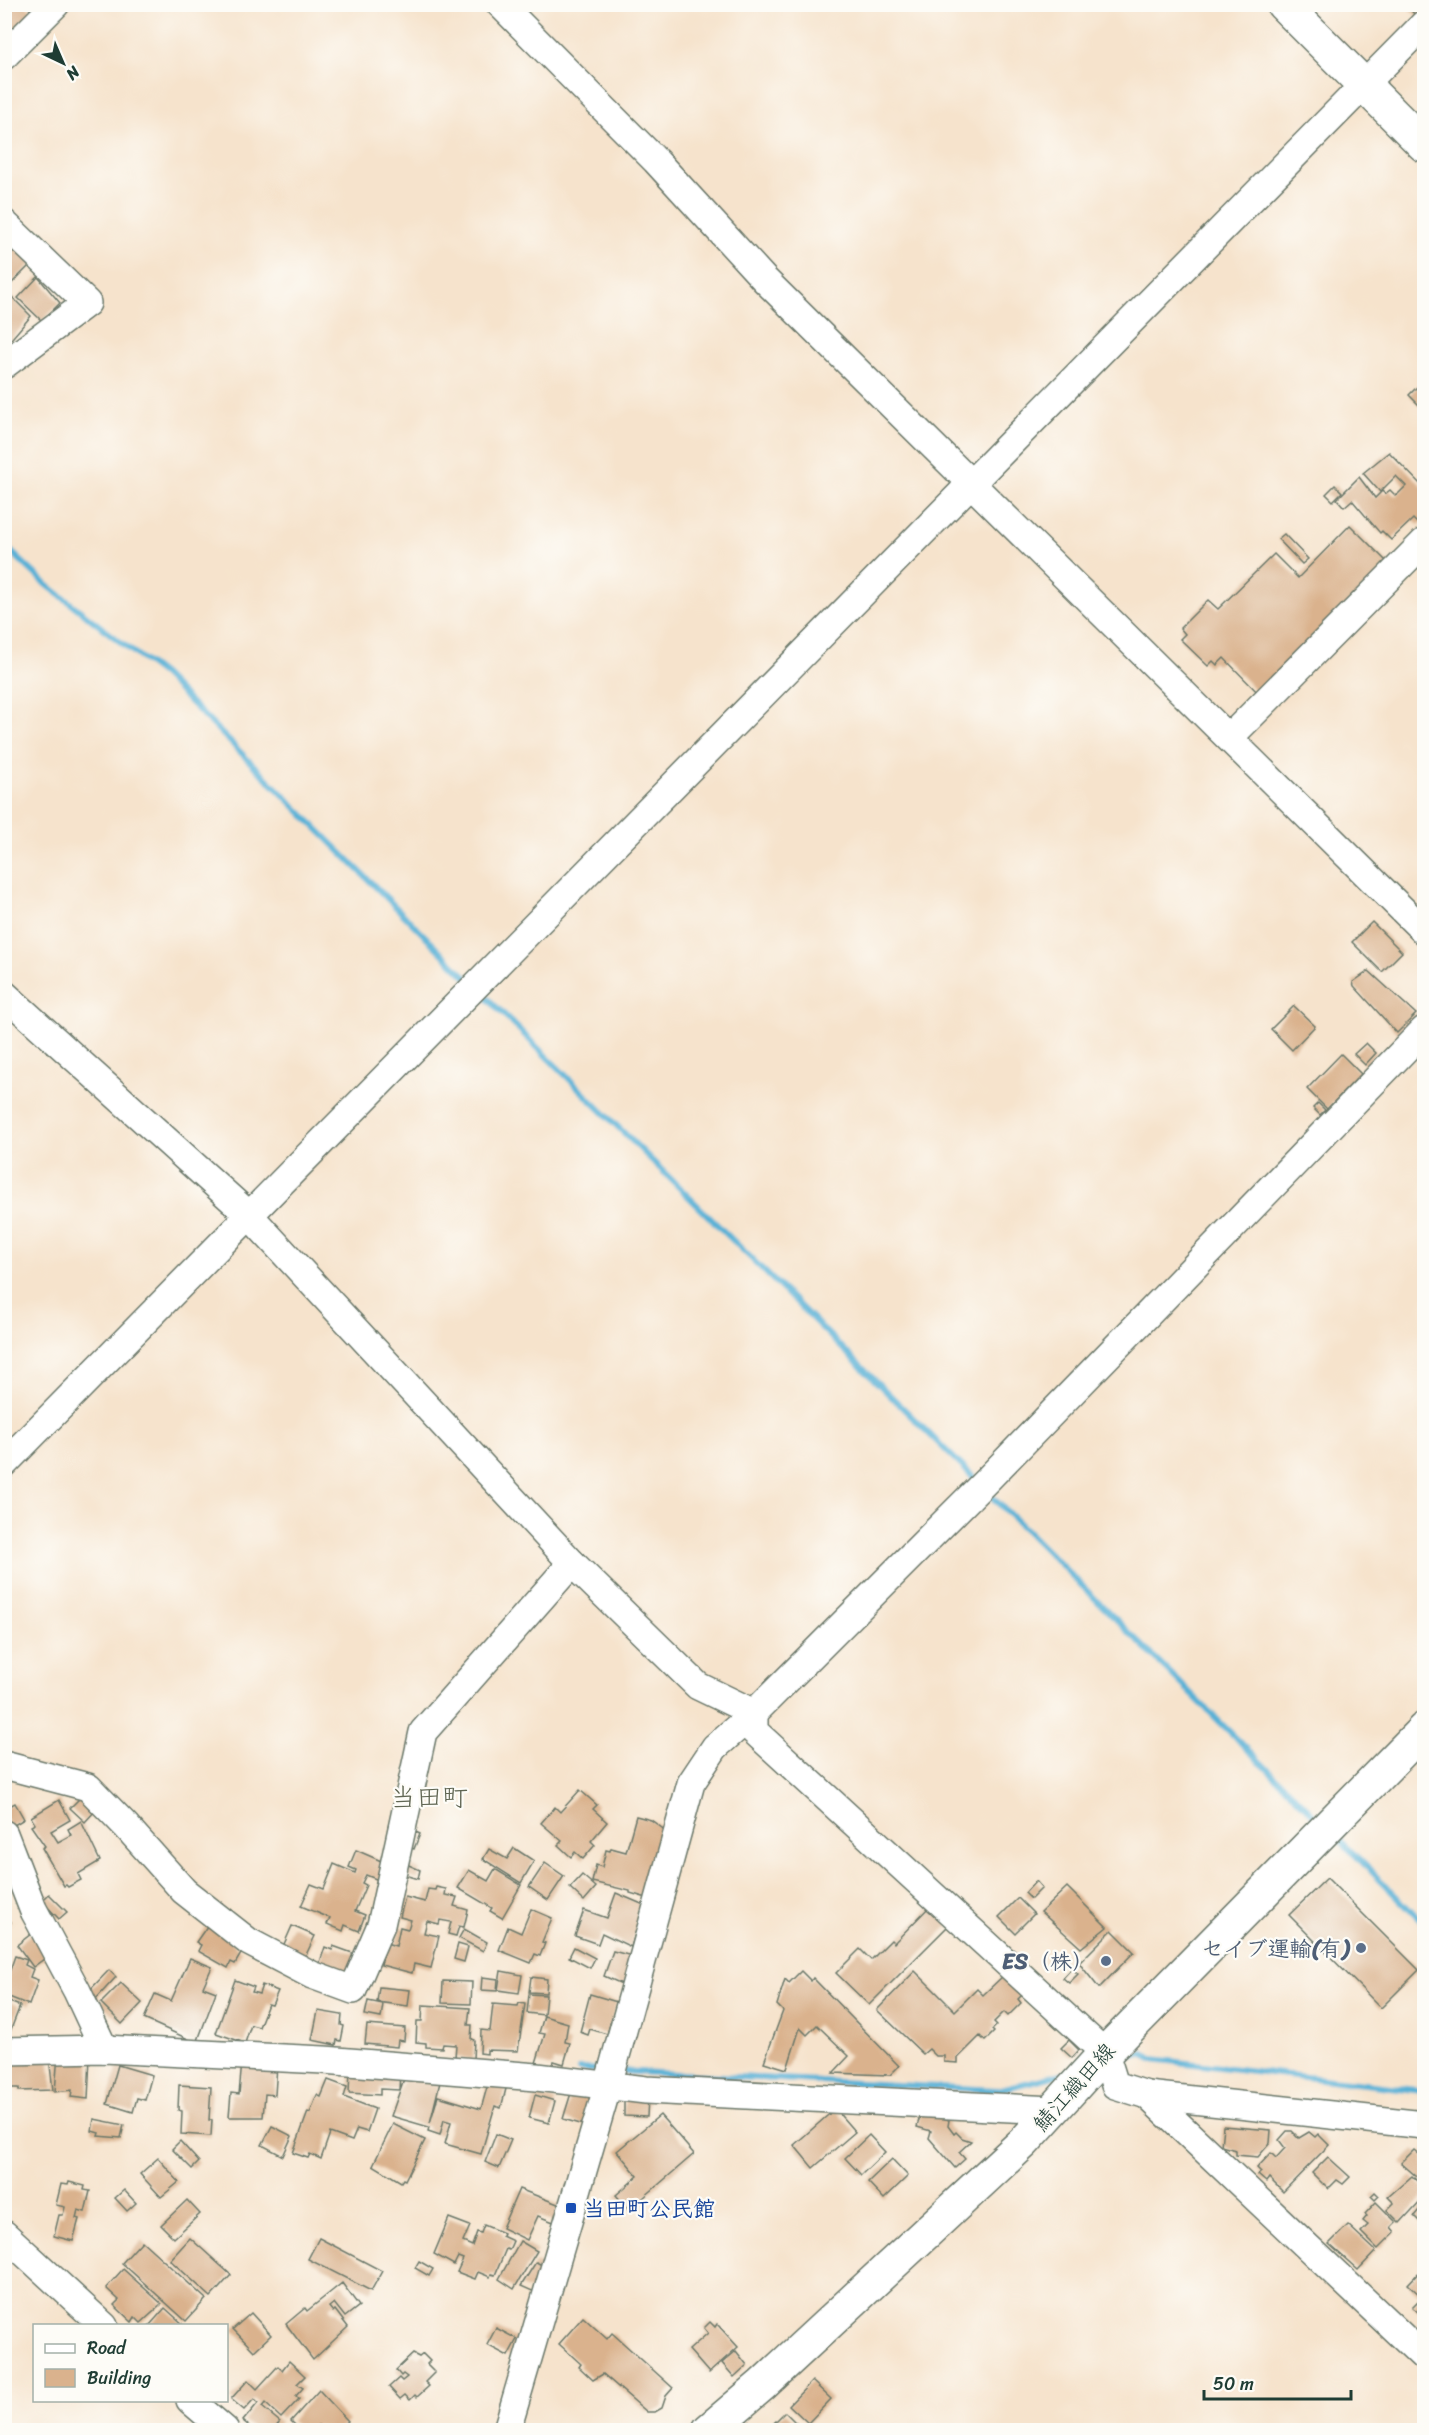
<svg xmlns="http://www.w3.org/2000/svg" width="1429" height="2435" font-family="Sriracha,'Klee One',sans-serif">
<rect width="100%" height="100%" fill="#fdfcf7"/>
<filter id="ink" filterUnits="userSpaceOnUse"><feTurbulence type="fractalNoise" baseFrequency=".0167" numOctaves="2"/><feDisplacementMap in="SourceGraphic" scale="12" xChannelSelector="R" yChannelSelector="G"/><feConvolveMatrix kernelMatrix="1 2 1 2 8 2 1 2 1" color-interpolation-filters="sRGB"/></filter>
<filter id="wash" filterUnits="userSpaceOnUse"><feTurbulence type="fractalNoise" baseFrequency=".008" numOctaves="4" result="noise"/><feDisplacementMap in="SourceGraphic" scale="24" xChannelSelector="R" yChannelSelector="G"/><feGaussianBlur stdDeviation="1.35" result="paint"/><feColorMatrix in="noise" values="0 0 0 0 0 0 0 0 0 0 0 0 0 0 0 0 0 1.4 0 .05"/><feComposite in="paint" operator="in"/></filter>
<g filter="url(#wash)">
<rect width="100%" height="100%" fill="#f6e3cc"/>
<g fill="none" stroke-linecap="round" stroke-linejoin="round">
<!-- stream -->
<g stroke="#59b1d6" stroke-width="6">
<path d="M4,545l43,40 116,90 307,306"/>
<path d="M479,990l497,490"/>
<path d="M985,1490l334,330"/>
<path d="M1333,1833l91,91"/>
<path d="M1115,2061l29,-8 8,6 272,32"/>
<path d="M579,2069l26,1"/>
<path d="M618,2071l379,19 73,-18"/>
</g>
</g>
<g id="blocks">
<!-- building -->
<g fill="#dab28d">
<path d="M4,4h21l7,7 -21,22 -7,-6z"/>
<path d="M1405,4h19v7l-6,7z"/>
<path d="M15,242l19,19 -28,28 -2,-37z"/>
<path d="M38,277l22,26 -18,18 -24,-23z"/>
<path d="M6,291l25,25 -24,28 -3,-3z"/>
<path d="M1424,380v30l-15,-15z"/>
<path d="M1389,452l35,36v37l-2,-3 -3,3 -6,-6 -22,21 -9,-9 -2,2 -28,-33 -8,7 -7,-8 22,-22 16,21 7,-7 3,3 5,-4 6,6 10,-10 -10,-10 -16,16 -17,-19z"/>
<path d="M1335,485l7,7 -9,9 -7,-7z"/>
<path d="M1350,525l42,42 -130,130 -38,-39 -7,7 -4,-4 -5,5 -28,-27 5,-5 -5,-6 28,-28 10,9 56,-55 24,24z"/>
<path d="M1284,534l24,25 -6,5 -24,-25z"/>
<path d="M1372,922l30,30 -20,20 -30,-30z"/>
<path d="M1369,971l47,43 -19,19 -43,-47 -1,-4z"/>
<path d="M1294,1006l21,20 -23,24 -21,-21z"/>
<path d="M1366,1043l10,10 -11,12 -11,-11z"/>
<path d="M1341,1054l20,20 -34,35 -20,-20z"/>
<path d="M1318,1103l7,7 -5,5 -7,-7z"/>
<path d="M580,1790l17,15 -4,4 14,13 -16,19 4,4 -12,14 -8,-7 -4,5 -13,-12 4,-4 -21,-18 14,-16 5,5z"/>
<path d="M82,1796l14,14 -11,12 -15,-14z"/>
<path d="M59,1800l11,20 -19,11 7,11 13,-7 -3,-6 13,-8 19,40 -22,13 3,6 -13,7 -2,-2 -2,1 -22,-38 3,-2 -14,-20 4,-2 -4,-7z"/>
<path d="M15,1803l9,16 -13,8 -7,-11v-7z"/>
<path d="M636,1816l15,4 15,11 -19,67 -17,-5v-2l-38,-9 4,-17 6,2 4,-17 4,1 1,-3 15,4z"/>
<path d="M411,1830l9,4 -6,15 -9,-4z"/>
<path d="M514,1848l20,13 -13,22 -38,-24 6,-10 18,10z"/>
<path d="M356,1850l32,14 -7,17 -15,-6 -4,8 4,2 -11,26 10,4 -6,16 -14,-6 -2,6 -16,-7 3,-6 -29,-12 10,-22 13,5 10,-25 21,9 1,-3 -7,-3z"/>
<path d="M404,1863l16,7 -2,9 -17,-5z"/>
<path d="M545,1863l19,13 -16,24 -19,-13z"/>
<path d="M495,1869l26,16 -19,33 -12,-7 2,-3 -34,-20 11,-18 19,11z"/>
<path d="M582,1875l14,12 -12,14 -14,-13z"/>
<path d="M1327,1878l92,92 -38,38 -92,-93z"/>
<path d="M1036,1881l6,7 -11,11 -6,-6z"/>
<path d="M436,1887l10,2 -1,6 12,2 -3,9 14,4 -4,17 -5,-1 -3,10 -8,-2 3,-12 -11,-2 -1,4 -12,-3 -3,12 15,3 -8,32 -17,-4 -2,9 -31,-8 5,-22 10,3 4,-19 8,2 3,-9 -11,-3 5,-20 20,5 3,-13 7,1z"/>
<path d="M1067,1887l40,40 -26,21 -40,-36z"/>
<path d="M616,1893l28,12 -13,42 -29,-14 -4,11 -23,-8 9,-26 23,8z"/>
<path d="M49,1894l18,18 -8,7 -17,-18z"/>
<path d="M1018,1898l16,16 -19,19 -16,-16z"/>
<path d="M930,1906l19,19 -80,80 -33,-32 24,-24 11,11 20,-20 3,3z"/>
<path d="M531,1909l21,9 -10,24 3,1 -5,13 -5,-2 -4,9 -32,-13 9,-23 13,6z"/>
<path d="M4,1915l7,7 -7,6z"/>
<path d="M210,1922l32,30 -7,12 -4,-2 -3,6 -30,-17 3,-6 -5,-3z"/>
<path d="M292,1926l23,10 -12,25 -22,-10z"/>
<path d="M464,1929l23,13 -4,9 -24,-13z"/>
<path d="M1112,1930l22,22 -35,36 -20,-25z"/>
<path d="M31,1934l17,22 -15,11 -16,-22z"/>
<path d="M458,1944l10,3 -4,15 -10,-3z"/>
<path d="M333,1946l25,9 -8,24 -32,-11 7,-21 7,3z"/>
<path d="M574,1947l21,11 -5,10 -21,-11z"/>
<path d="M613,1951l19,5 -8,29 -20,-9z"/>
<path d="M15,1956l12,4 -2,5 8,4 -3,8 8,3 -9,25 -25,-10v-22l2,-5 4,2z"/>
<path d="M190,1958l22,9 -9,20 13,5 -19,51 -53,-24 11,-25 16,7z"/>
<path d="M1072,1968l6,6 -9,9 -6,-5z"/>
<path d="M109,1970l7,7 -21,23 -8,-7z"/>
<path d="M501,1971l21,4 -3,18 -21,-3z"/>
<path d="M801,1971l10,10 2,-3 86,88 -9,9 -57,-2 16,-17 -32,-31 -10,10 -7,-7 -13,41 -23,-7 19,-51 -6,-6 8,-26 4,4z"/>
<path d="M915,1971l40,40 22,-22 6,6 20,-19 19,19 -4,4 3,4 -13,13 -4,-4 -10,10 3,3 -5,5 2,2 -9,9 -5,-5 -22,22v5l-14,-1v-6h-8l-7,-7 -6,5 -46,-44z"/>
<path d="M482,1977l16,2 -1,12 -16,-1z"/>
<path d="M531,1977l16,2 -1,14 -17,-1z"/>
<path d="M235,1980l19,7 -2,5 7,2 3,-9 16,6 -6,14 -4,-1 -9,23 -8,-2 -6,18 -29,-10z"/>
<path d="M443,1981l29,1 -1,22 -29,-1z"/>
<path d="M121,1983l21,20 -20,21 -21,-21z"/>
<path d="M379,1987l31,3 -2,16 -31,-4z"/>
<path d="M529,1994l17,1 -2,20 -17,-2z"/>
<path d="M590,1994l27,8 -10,32 -17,-5 -2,6 -8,-3z"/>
<path d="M4,2000l16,6 -12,31 -4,-1z"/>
<path d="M368,2001l15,3 -2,14 -16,-3z"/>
<path d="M519,2003l6,1 -7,47 -31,-1v4l-7,-1 1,-23 9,1 3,-27 25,2z"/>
<path d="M423,2005l47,3 -2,17h4l-1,14 3,1 -1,19 -18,-2 1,-12 -13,-1 -1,4 -16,-1v-4l-10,-1 1,-21h5z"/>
<path d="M318,2011l24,4 -1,10 3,1 -3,15 -4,-1 -1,5 -24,-5z"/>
<path d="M544,2016l24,7 -3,19 5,1 -6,21 -10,-3 -2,6 -16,-4 9,-29 -6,-1z"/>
<path d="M367,2025l38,3 -1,13 -6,-1 -1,7 -32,-3z"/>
<path d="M1069,2040l10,10 -7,8 -11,-10z"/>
<path d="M58,2054l32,3 -2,42 -17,-2 1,-7 -17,2z"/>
<path d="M49,2058l4,32 -34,1v-3h-15v-29z"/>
<path d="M242,2062l35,3 -2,30 -10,-1 -2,23h-34l2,-24 8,1z"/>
<path d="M118,2065l34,10 -7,25 -8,-2 -4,14 -26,-8z"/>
<path d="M350,2069l50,3 -1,18 -19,-1v6l-31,-2z"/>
<path d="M406,2073l34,9 -10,41 8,-27 43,13 8,-29 18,5 -6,23 -6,-2 -14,48 -36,-10 6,-22 -7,-2 -4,15 -12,-4 1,-4 -38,-11z"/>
<path d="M328,2080l19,7 -3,10 31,12 -8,23 -10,-3 -5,12 -22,-8 -9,26 -11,-5 -2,4 -15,-5 15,-41 2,1 7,-18 4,2z"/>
<path d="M179,2085l32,2 -2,33h3l-1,16 -30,-2 1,-23 -4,-1z"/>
<path d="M571,2093l21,5 -8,27 -21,-6z"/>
<path d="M535,2095l20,6 -6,22 -20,-5z"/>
<path d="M624,2097h24l-1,20 -23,-1z"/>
<path d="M835,2109l20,23 -42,36 -19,-23z"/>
<path d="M921,2112l28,8 -1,6 6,8 2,-2 6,6 9,3 -12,11 6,7 -10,9 -26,-30 2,-7 -14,-4z"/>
<path d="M660,2115l34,39 -65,56 -13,-15 22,-19 -21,-25z"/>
<path d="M94,2119l30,6 -3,13 -23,-2 1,-3 -7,-2z"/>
<path d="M393,2124l32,16 -20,40 -2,-1 -2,3 -28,-17z"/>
<path d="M272,2126l20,10 -9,20 -21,-11z"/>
<path d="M1223,2126l48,4 -1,13 -12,14 -22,-2v-5l-15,-4z"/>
<path d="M1287,2131h5l7,7 10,-6 6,5 3,-3 11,11 -46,47 -14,-14 -3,4 -8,-7 3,-3 -4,-4 14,-15 5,5 9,-10 -6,-8z"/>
<path d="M496,2134l15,6 -12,28 -14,-6z"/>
<path d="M869,2135l16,17 -24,23 -16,-17z"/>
<path d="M180,2141l19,21 -7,7 -20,-20z"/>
<path d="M1414,2150l6,5 4,-5v33l-23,-20z"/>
<path d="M1328,2157l22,20 -7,7 -6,-4 -9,9 -16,-16z"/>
<path d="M158,2158l21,24 -18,15 -21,-23z"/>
<path d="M892,2159l16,17 -24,23 -16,-17z"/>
<path d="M1412,2176l12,12v9l-24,26 -13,-13 7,-7 -6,-6z"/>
<path d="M69,2182l16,4 -1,4 6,1 -5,21 -7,-2 -2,8 3,1 -6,22 -19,-5 5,-21h4l2,-8 -9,-2 5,-21 7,1z"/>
<path d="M519,2189l44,17 -7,17 -18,-7 -11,24 -25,-12z"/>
<path d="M124,2190l12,13 -9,8 -12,-13z"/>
<path d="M1375,2192l4,4 -4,4 -4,-4z"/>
<path d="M187,2200l13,14 -26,24 -13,-13z"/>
<path d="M1376,2202l20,20 -5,5 4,5 -17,17 -17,-17 7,-7 -5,-4 4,-5 -2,-2z"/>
<path d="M1424,2204v22l-10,-10z"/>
<path d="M449,2218l21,8 -7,16 9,4 5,-14 4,1 3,-8 19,8 -1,3 11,5 -4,9 -3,-1 -11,26 -4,-1 -1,3 -12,-5 -3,7 -18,-7 6,-13 -5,-2 -4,8 -20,-11z"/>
<path d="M1348,2225l28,26 -18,19 -29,-26z"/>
<path d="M190,2238l41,37 -20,22 -41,-37z"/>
<path d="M319,2238l63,33 -11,20 -63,-32z"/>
<path d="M142,2241l64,58 -20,22 -64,-58z"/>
<path d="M520,2241l17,10 -23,38 -15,-10z"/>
<path d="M419,2261l14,8 -4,7 -14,-8z"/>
<path d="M536,2262l10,5 -7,27 -18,-8z"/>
<path d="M1424,2267v43l-4,4 -8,-7 10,-10 -14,-13z"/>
<path d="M123,2269l39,35 -21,19 -6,-6 -3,5 -18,-17 5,-5 -13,-12z"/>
<path d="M342,2283l17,23 -14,11 -11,-14 -5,4 4,5 2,-2 13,17 -35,33 -27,-36 19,-16 2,3z"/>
<path d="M165,2308l20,18h-36z"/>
<path d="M251,2313l20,22 -17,16 -21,-22z"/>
<path d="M583,2317l24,22 5,-6 61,55 -7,8 -4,12 -7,4h-8l-44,-38 -10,6 -14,-13 2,-3 -22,-20z"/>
<path d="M710,2322l5,5 2,-3 21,23 -29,26 -20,-23 19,-17 -4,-5z"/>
<path d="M496,2328l21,11 -9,17 -21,-11z"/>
<path d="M736,2351l11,14 -13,12 -12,-14z"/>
<path d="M413,2354l6,3 4,-3 7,7 -3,3 8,8 -10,10 4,4 -12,11 -2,-2 -5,5 -5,-5 -5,4 -11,-12 10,-9 3,3 5,-4 -4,-3 -2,2 -5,-6z"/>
<path d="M289,2361l16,15 -8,8 6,4 -7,8 3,3 -18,19 -16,-15 -3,4 18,15 -7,8h-19l-11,-9 15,-18 -4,-4 -10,11 -13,-11 17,-19 9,9 21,-23 4,4z"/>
<path d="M812,2381l19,18 -23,24 -19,-18z"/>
<path d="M319,2390l29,31 -8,8 2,1h-18l-6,-5 -6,5h-12l-9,-9z"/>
<path d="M785,2412l17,17 -35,1z"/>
</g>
</g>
</g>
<g filter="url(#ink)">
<use href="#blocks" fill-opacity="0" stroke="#6a7769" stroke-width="1.5"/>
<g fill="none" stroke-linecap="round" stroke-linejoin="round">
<!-- minor casing -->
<g stroke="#6a7769" stroke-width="30">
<g id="minor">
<path d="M500,4l156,157 109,119 659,651"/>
<path d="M4,56l52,-52"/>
<path d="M4,223l83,80 -83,62"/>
<path d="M1230,737l194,-195"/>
<path d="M4,994l245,221 323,348 126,123 56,27"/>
<path d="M4,1464l1420,-1440"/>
<path d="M754,1713v18l351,322 10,32 32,10 277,30"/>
<path d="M4,1765l84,22 38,39 58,65 65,51 63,33 41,15 28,-65 42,-193 149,-169"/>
<path d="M4,1834l29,75 44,82 27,58"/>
<path d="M4,2051l100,-2 220,11 213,17 109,13 407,20"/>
<path d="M1147,2095l277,262"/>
<path d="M4,2234l100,92"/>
<path d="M190,2400l35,30"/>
<path d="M507,2430l101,-345 83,-302 24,-36 39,-34 233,-233 437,-450"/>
</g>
</g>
<!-- major casing -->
<g stroke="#6a7769" stroke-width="36">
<g id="major">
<path d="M1283,4l141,141"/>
<path d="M709,2430l53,-45 262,-243 81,-89 319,-324"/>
</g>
</g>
<!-- minor -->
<use href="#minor" stroke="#fff" stroke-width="27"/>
<!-- major -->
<use href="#major" stroke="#fff" stroke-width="33"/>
</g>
</g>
<!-- markers -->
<g fill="#5c6f8a" stroke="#fdfcf7" stroke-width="2">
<circle cx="1361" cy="1948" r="6"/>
<circle cx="1106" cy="1961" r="6"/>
</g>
<rect fill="#1a4fb4" stroke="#fdfcf7" stroke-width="2" x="565" y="2202" width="12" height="12" rx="3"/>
<g text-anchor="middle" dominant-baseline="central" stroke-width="4.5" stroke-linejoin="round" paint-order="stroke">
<!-- service labels -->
<g font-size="22" font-weight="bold" fill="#4e5e75" stroke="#fdfcf7" text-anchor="end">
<text x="1349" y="1948">セイブ運輸(有)</text>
<text x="1094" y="1961">ES（株）</text>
</g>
<!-- street labels -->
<g font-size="22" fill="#1f3d34" stroke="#fdfcf7">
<text transform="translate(1074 2087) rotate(-48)">鯖江織田線</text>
</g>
<!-- transit labels -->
<g font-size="22" font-weight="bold" fill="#164399" stroke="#fdfcf7" text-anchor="start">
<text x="583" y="2208">当田町公民館</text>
</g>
<!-- quarter labels -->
<g font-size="26" fill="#606653" stroke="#fdfcf7">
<text x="429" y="1797">当田町</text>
</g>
</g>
<!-- margin -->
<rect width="1429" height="2435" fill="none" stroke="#fdfcf7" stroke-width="24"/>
<!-- legend -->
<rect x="33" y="2324" width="195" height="78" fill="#fdfcf7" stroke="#a4b0a9" stroke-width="1.5"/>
<rect x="45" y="2344" width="30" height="9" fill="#ffffff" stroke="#a4b0a9" stroke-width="1.5"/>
<text x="87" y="2354" font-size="18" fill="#1f3d34">Road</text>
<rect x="45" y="2369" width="30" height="18" fill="#dab28d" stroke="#a4b0a9" stroke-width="1.5"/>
<text x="87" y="2384" font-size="18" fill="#1f3d34">Building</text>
<!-- north arrow -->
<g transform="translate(63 63) rotate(136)" stroke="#fdfcf7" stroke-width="4.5" paint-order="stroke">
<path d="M0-4.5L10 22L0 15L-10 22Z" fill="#1f3d34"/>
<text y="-9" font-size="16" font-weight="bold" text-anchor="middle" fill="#1f3d34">N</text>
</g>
<!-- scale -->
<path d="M1204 2390v9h147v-9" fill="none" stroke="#1f3d34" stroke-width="3"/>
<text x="1213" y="2390" font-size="18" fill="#1f3d34" stroke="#fdfcf7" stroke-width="4.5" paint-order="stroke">50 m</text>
</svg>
